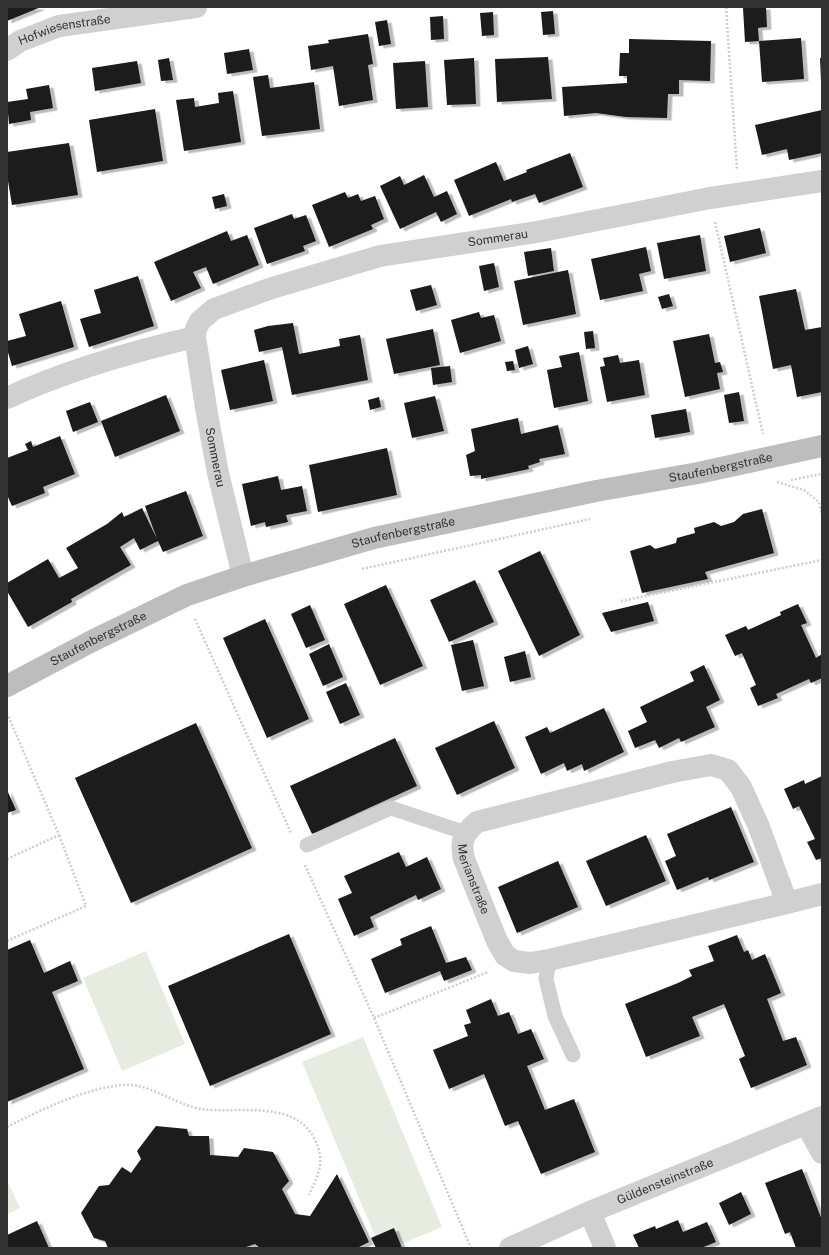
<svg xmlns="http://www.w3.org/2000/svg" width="829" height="1255" font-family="'Public Sans',sans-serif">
<defs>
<filter id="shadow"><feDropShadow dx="4.5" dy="2.5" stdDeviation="0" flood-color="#0004"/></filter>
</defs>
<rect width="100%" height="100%" fill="#fff"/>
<!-- green -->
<g fill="#e6ecdf">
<path d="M146,951l39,93 -63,27 -39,-93z"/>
<path d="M363,1037l79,190 -50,21h-12l-78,-186z"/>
<path d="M7,1181l13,27 -13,6z"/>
</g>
<!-- building -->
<g fill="#1a1a1a" filter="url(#shadow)">
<path d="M7,7h34l-34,14z"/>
<path d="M766,7l1,20 -9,1 1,13 -14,1 -2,-34z"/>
<path d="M553,11l2,23 -12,1 -2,-23z"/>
<path d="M493,12l1,23 -12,1 -2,-23z"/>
<path d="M443,16l1,23 -13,1 -1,-23z"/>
<path d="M387,20l4,24 -12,2 -4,-24z"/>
<path d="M368,34l5,30 -5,1 5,35 -34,6 -6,-40 -22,4 -3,-24 21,-3 -1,-3z"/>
<path d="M801,38l3,41 -42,3 -3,-41z"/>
<path d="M629,39l82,2 -1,40 -31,-1v14h-11l-1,24 -41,-1 -30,-4 -32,3 -2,-29 65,-4v-7h-8l1,-23h9z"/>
<path d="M249,49l4,21 -26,4 -3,-21z"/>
<path d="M548,57l4,42 -55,3 -2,-43z"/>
<path d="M169,58l4,22 -12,1 -3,-21z"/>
<path d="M474,58l2,46 -29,1 -3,-45z"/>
<path d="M820,58h2v23h-1z"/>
<path d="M137,61l4,22 -46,8 -3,-23z"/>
<path d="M425,61l3,46 -32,2 -3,-46z"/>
<path d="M268,75l2,13 44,-6 6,47 -58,7 -9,-59z"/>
<path d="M49,85l4,23 -23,4 1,8 -22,4 -2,-22 21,-3 -2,-10z"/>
<path d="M233,91l8,51 -57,9 -8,-51 18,-2 1,9 24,-4 -1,-10z"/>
<path d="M155,109l8,52 -66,11 -8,-52z"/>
<path d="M822,110v43l-33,7 -2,-11 -25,6 -7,-30z"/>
<path d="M69,143l9,52 -66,10 -5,-30v-23z"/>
<path d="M570,153l13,34 -44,16 -4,-9 -23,8 -1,-3 -42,17 -15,-36 42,-18 8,19 23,-9 -1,-2z"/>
<path d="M424,175l10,22 13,-6 10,23 -16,8 -5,-10 -36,17 -20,-43 20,-10 4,9z"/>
<path d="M345,192l3,6 10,-4 3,7 14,-5 9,23 -13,6 2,4 -44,18 -17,-42z"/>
<path d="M224,194l3,12 -12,3 -3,-12z"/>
<path d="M292,214l2,5 12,-4 10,26 -13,5 2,5 -38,13 -13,-36z"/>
<path d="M760,228l6,25 -36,9 -6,-26z"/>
<path d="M227,231l4,10 16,-6 12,30 -46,19 -7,-17 -13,5 8,16 -30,13 -17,-39z"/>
<path d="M700,235l6,36 -42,8 -7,-36z"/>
<path d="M646,247l5,24 -12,3 4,17 -43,9 -9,-41z"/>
<path d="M551,248l3,23 -26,5 -4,-24z"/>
<path d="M494,263l5,24 -15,4 -5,-25z"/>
<path d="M568,270l8,44 -53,11 -9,-44z"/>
<path d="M138,276l16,50 -65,21 -9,-28 21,-6 -7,-23z"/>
<path d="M431,285l6,20 -21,6 -6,-21z"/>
<path d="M796,289l9,41 17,-3v65l-25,5 -6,-32 -18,4 -14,-73z"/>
<path d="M669,294l4,12 -11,3 -4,-12z"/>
<path d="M61,301l13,46 -62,19 -5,-17v-8l19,-5 -7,-22z"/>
<path d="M479,312l2,6 13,-3 7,26 -41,12 -9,-33z"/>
<path d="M293,323l6,31 41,-8 -1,-7 21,-4 8,45 -76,15 -10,-48 -23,5 -5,-22 14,-4z"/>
<path d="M433,329l7,36 -46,9 -8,-35z"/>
<path d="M593,331l2,17 -9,1 -2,-17z"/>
<path d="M709,334l6,29 5,-1 3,10 -6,1 3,16 -35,8 -12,-56z"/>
<path d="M528,346l5,18 -14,4 -4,-18z"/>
<path d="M579,352l9,49 -34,7 -7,-38 15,-3 -3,-11z"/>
<path d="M618,355l2,8 19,-3 6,35 -38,7 -7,-35 5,-1 -2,-8z"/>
<path d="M264,360l9,41 -43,9 -9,-40z"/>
<path d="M513,361l2,9 -8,1 -2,-9z"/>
<path d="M450,366l2,16 -19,3 -2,-17z"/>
<path d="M739,392l5,29 -15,2 -5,-28z"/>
<path d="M166,395l14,36 -65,26 -14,-36z"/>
<path d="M435,396l9,35 -32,7 -8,-35z"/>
<path d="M379,397l2,10 -11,3 -2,-10z"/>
<path d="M90,402l8,20 -25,10 -7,-21z"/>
<path d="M686,409l4,23 -35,6 -4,-23z"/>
<path d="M518,418l3,16 37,-9 7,29 -26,5 1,3 -12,4 1,3 -48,10v-4l-11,1 -4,-21 9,-4 -4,-22z"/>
<path d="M60,436l15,38 -32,13 2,6 -33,13 -5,-11v-37l21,-8 -3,-6 6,-3 2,6z"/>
<path d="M387,448l10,47 -79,17 -9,-47z"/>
<path d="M278,476l3,14 21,-4 5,25 -21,4 2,7 -22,5 -1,-5 -14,4 -9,-42z"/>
<path d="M186,491l17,45 -40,16 -5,-11 -18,9 -6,-12 -14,9 11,18 -60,34 1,3 -44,25 -21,-36v-8l41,-24 11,19 19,-10 -12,-20 41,-24 15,-12 2,5 18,-9 15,31 -12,-33z"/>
<path d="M762,509l12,44 -69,19 3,7 -66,14 -12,-42 20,-6 5,4 21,-6 1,-5 18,-5 -1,-5 20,-6 7,4 13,-4 9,-8z"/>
<path d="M540,551l40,84 -41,21 -41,-85z"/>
<path d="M475,580l19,42 -45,20 -19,-42z"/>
<path d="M386,585l37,81 -43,19 -36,-81z"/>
<path d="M648,602l6,19 -43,11 -9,-19z"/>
<path d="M798,604l9,19 -6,2 15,33 6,-4v24l-11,5 -2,-4 -33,15 2,4 -20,8 -8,-18 6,-3 -14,-32 -7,3 -10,-21 21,-9 2,4 33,-15 -1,-3z"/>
<path d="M310,605l15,35 -19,8 -15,-34z"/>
<path d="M265,619l44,100 -42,19 -44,-100z"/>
<path d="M473,640l11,46 -22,5 -11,-46z"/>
<path d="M329,644l14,33 -20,9 -14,-32z"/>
<path d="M525,651l6,26 -21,5 -6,-25z"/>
<path d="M704,665l16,35 -14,7 9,20 -34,15 -2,-4 -20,10 -4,-8 -20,8 -7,-17 19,-9 -7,-15 54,-26 -4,-9z"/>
<path d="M346,683l14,32 -20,9 -14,-32z"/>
<path d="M604,708l20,44 -40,19 -2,-7 -15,7 -3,-8 -23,11 -16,-37 22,-10 3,6z"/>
<path d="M494,721l21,47 -58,27 -22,-47z"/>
<path d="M196,723l56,125 -121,55 -56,-125z"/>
<path d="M395,738l22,48 -105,48 -22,-48z"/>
<path d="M822,776v82l-6,2 -9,-18 8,-3 -16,-33 -6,3 -9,-20 20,-9 1,4z"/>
<path d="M7,790l9,20 -9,3z"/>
<path d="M731,807l23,55 -45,18 -1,-3 -31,13 -12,-29 11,-5 -9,-22z"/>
<path d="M646,835l20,46 -60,25 -20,-45z"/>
<path d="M399,852l7,15 21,-10 14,32 -23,11 -2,-5 -46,22 4,10 -20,9 -16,-37 14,-6 -8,-17z"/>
<path d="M558,861l20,46 -61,26 -19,-46z"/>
<path d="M431,926l15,37 20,-6 6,13 -28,11 -4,-10 -55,22 -14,-34 31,-14 -2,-6z"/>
<path d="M289,934l42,100 -121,52 -42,-100z"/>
<path d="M737,935l7,17 4,-2 4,10 13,-6 16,39 -14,6 16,42 13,-4 11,28 -56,23 -12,-29 6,-3 -21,-52 -32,13 8,19 -54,21 -21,-53 53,-21 14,-7 -3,-6 25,-9 -6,-15z"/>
<path d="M30,940l14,33 26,-12 8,20 -26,11 32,77 -77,33v-152z"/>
<path d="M491,999l7,17 11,-4 9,22 13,-5 13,30 -17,7 18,44 29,-11 21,53 -54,22 -23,-53 -13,5 -21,-52 -35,15 -16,-39 35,-14 -4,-11 7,-2 -5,-13z"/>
<path d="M156,1126l31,3 2,7h20l1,19 28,2 6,-9 29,4 16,29 -7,8 13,25 15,2 27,-42 32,68 -12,6h-97l-5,-4 -12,4h-135l-3,-7 -11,-3 -13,-25 18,-27 10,-1 13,-18 9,6 10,-14 -4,-8z"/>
<path d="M802,1169l20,51v28h-26l-6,-16 -5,2 -20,-51z"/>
<path d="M741,1192l10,22 -22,11 -10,-22z"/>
<path d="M678,1220l5,12 24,-10 9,20 -15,6h-62l-6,-13 22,-9 1,3z"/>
<path d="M37,1221l12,27h-42v-13z"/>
<path d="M394,1228l8,20h-26l-5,-10z"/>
</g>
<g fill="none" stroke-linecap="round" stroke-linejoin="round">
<!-- path -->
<g stroke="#cdcdcd" stroke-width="2.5" stroke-dasharray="2 2" stroke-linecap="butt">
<path d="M726,7l11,163"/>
<path d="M715,222l48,212"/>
<path d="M791,480l31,-6"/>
<path d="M777,482l27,8 15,12 3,13"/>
<path d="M362,569l228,-50"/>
<path d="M621,601l201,-41"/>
<path d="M195,619l96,214"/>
<path d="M7,713l52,122 -52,24"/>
<path d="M305,865l69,153 97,230"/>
<path d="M7,941l79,-35 -27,-71"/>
<path d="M374,1018l114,-46"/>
<path d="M7,1127c36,-18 74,-37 114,-42 29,-3 53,20 81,24 34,5 92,-10 112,29 12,23 5,35 -5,57"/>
</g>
<!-- lane -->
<g stroke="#d0d0d0" stroke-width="15">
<path d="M307,845l84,-37 75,25"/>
<path d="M549,960l-3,19 9,37 18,39"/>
</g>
<!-- street -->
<g stroke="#d0d0d0" stroke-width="22">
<path id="s1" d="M7,50l13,-9 39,-15 137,-19"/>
<path id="s2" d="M195,337l12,77 11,59 25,103"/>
<path id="s3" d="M7,398c60,-28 123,-46 188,-61l1,-8 4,-8 14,-12 58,-21 108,-32 157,-24 173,-34 112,-17"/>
<path id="s4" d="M787,903l-28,-76 -18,-40 -13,-17 -17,-5 -39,7 -195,50c-14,12 -17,19 -13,37l33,82 8,14 9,6 16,2 19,-3 238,-57 35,-9"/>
<path d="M806,1124l16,29"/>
<path d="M590,1212l15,36"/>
<path id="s5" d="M510,1248l80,-36 232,-95"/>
</g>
<!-- secondary -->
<path stroke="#bdbdbd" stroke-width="22" id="s6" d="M7,686l87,-46 93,-45 56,-19 131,-38 222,-47 102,-18 124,-27"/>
</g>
<g text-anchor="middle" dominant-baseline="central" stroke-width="4" stroke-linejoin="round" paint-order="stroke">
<!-- street labels -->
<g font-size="12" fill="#333" stroke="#fff">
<text stroke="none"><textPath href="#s1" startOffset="62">Hofwiesenstraße</textPath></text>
<text stroke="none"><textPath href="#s3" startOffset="527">Sommerau</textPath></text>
<text stroke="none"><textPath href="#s2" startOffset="122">Sommerau</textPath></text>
<text stroke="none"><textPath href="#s6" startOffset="751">Staufenbergstraße</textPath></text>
<text stroke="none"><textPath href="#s6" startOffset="427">Staufenbergstraße</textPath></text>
<text stroke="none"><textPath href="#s6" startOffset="103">Staufenbergstraße</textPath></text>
<text stroke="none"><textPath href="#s4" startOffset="469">Merianstraße</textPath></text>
<text stroke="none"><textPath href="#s5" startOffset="169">Güldensteinstraße</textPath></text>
</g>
</g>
<!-- border -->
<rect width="829" height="1255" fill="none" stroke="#333333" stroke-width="16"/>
</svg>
